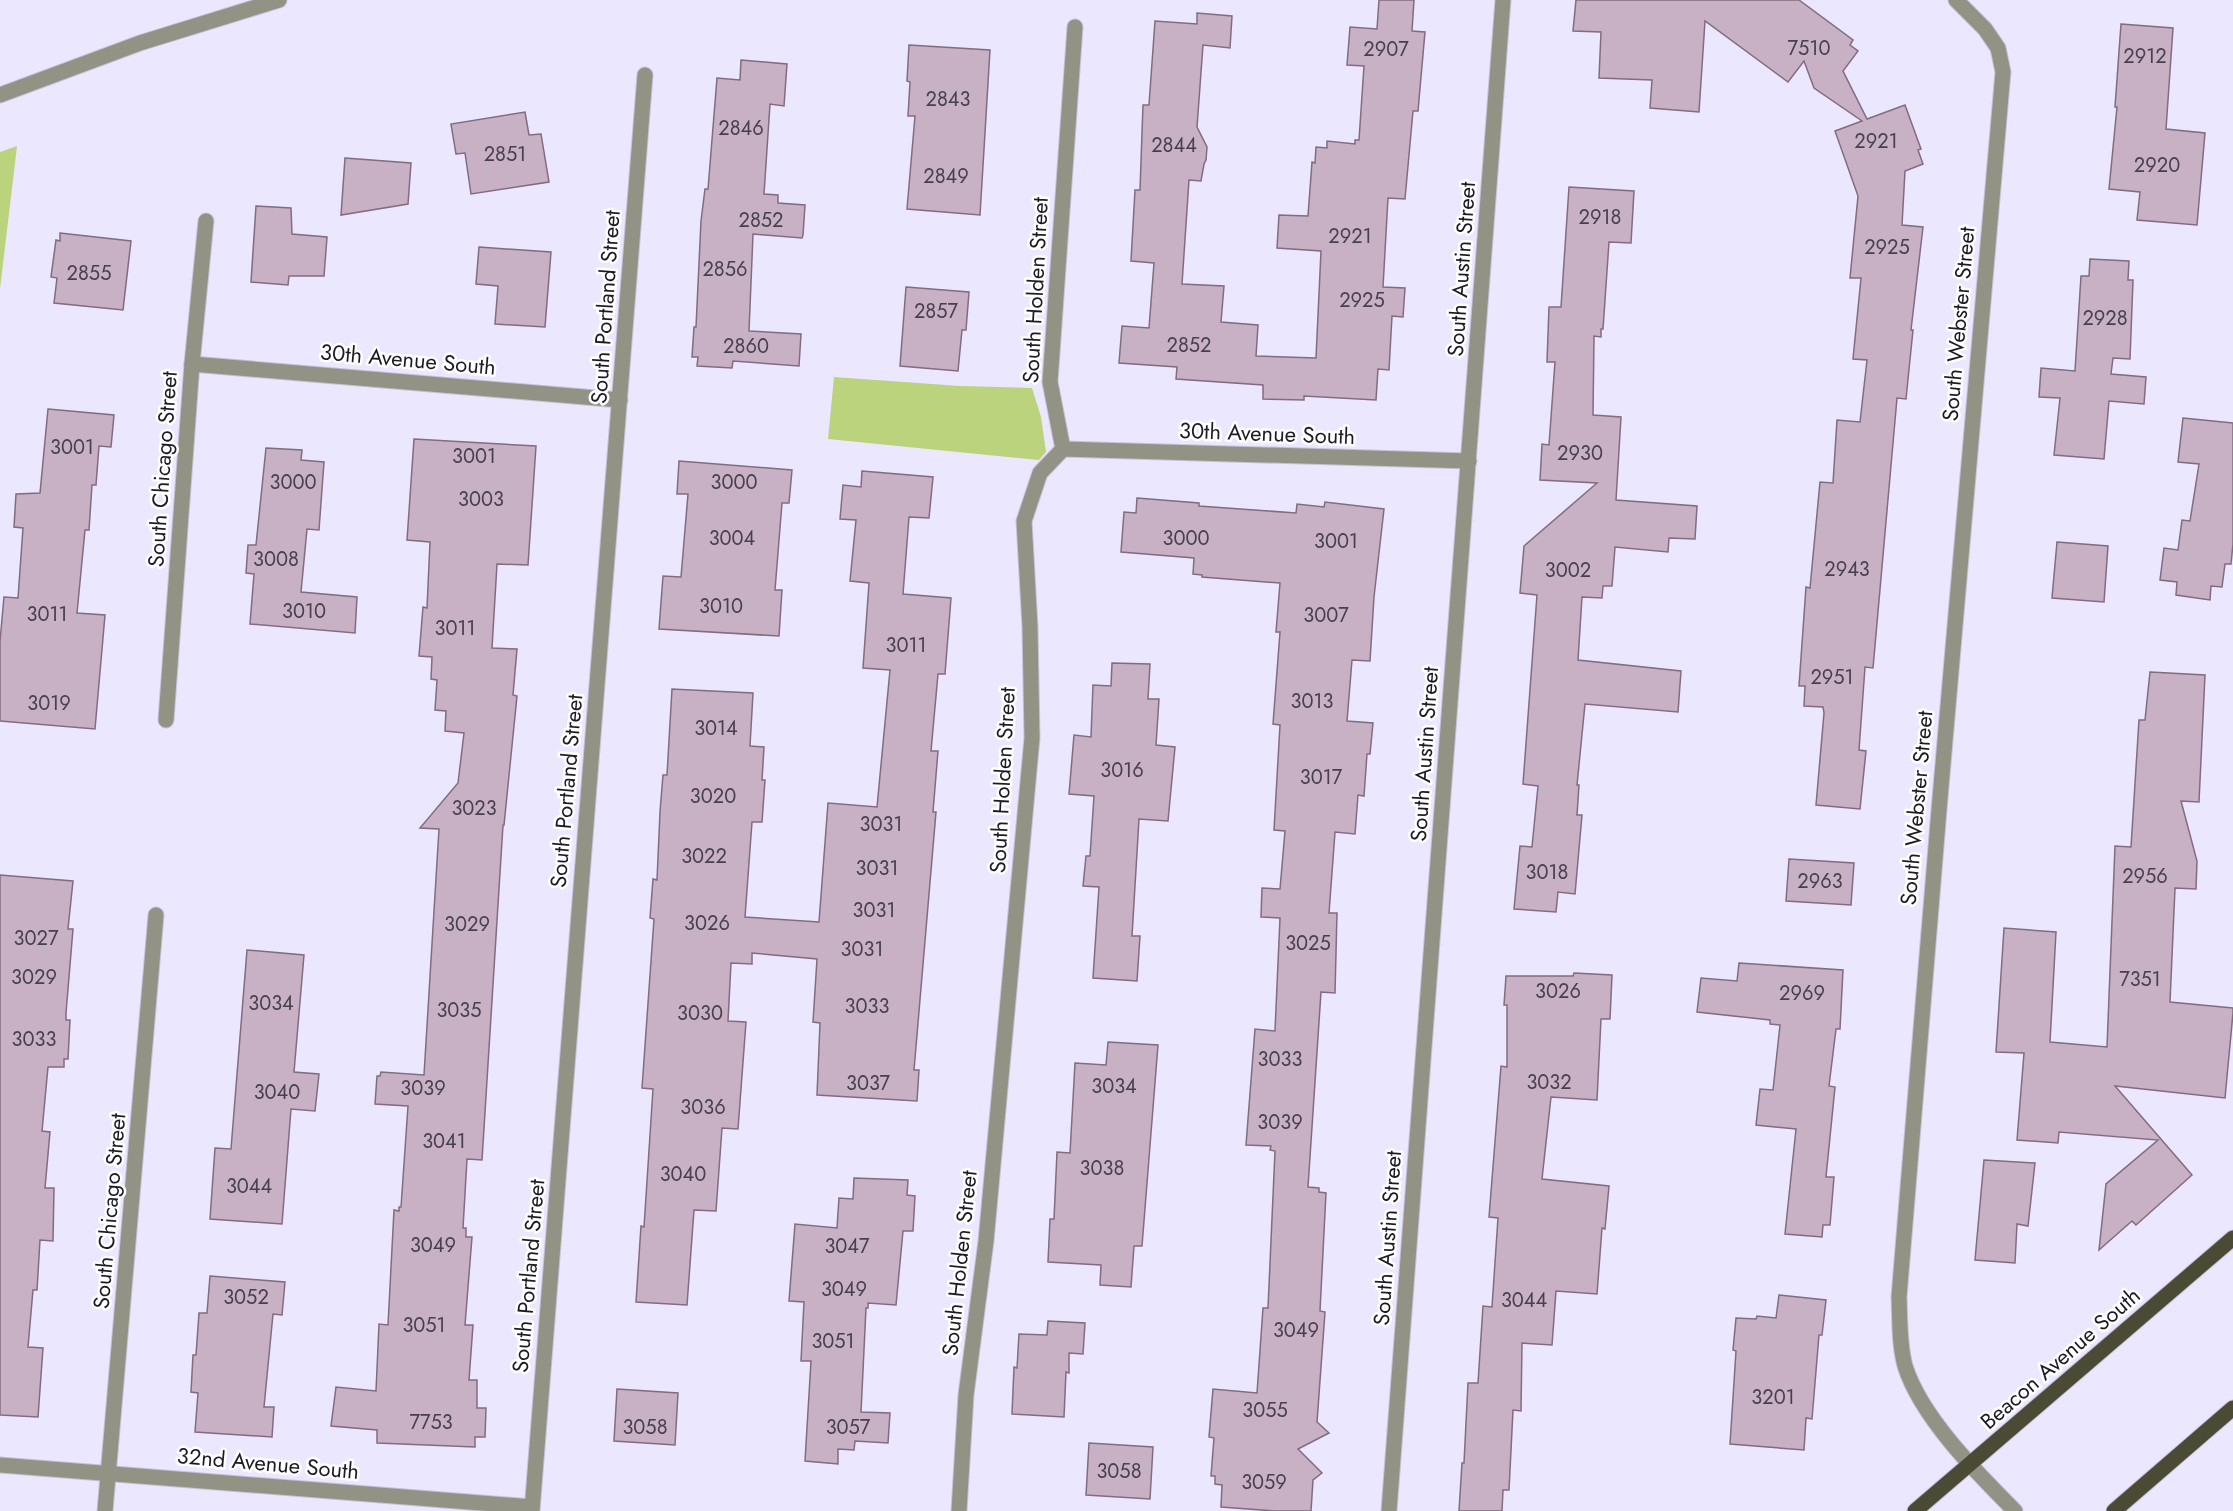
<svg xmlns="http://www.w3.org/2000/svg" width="2233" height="1511" font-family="Jost,sans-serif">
<rect width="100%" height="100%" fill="#eae7ff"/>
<!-- green -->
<g fill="#bbd37c">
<path d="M17,146l-17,143v-137z"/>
<path d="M834,377l126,9 72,2 9,29 5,35 -7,8 -211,-21z"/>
</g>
<!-- building -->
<g fill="#c8b0c5" stroke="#826c80" stroke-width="1.5">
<path d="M1379,0h35l-2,31 13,1 -7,79h-5l-8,88 -17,-1 -5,89 22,1 -2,29 -11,-1 -3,54 -11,-1 -2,31 -72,-4v4l-41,-1v-14l-87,-6 1,-12 -58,-4 3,-37 27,2 5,-65 -23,-2 4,-71h5l3,-85h6l6,-84 42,3v-11l35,3 -2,32 -27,-3 -6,82 10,20 -1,13 -2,4 -3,17 -12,-1 -7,104 42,2 -3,36 37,3 -2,31 60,2 5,-107 -44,-3 2,-33 29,1 4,-54 3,1 1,-16 11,1v-7l28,3v-4h4l5,-74 -17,-1 3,-38 27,2z"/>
<path d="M1576,0h223l54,40 -3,5 8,6 -15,20 24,48 38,-14 16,44 -3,1 5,14 -18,7 -3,54 21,2 -12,103h2l-7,69 -9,-1 -24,270 -8,-1 -6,83 7,1 -6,58 -44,-4 8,-92 -1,-6 -19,-1 1,-20h-6l7,-99 4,1 10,-106 13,1 4,-63 23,2 7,-62 -14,-1 8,-81h-11l8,-82 -23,-65 27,-10 -48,-33 -10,-27 -16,21 -83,-61 -6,91 -49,-4 2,-28 -53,-2 2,-46 -28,-1z"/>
<path d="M2121,24l52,4 -7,101 39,4 -8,92 -60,-5 3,-28 -31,-3 8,-82h-2z"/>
<path d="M909,45l81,5 -10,165 -73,-6 8,-93h-7l2,-34 -3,-1z"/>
<path d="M741,60l46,4 -3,42 -14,-2 -6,90 14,1v8l27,2 -2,30 -1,3 -49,-4 -4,97 52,3 -2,32 -66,-5 -1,7 -35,-2 1,-9h-6l2,-30h2l5,-106 4,-32h3l9,-111 23,2z"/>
<path d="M525,112l4,23 12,-1 8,48 -78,12 -6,-41 -9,1 -5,-30z"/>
<path d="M345,158l66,5 -3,41 -67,11z"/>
<path d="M1569,187l65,4 -3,52 -22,-1 -6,87h-2v8l-7,-1 -1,79 28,2 -5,83 81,6 -2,33 -26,-1 -1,14 -53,-5 -3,39h-9l-1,12 -20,-1 -4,63 103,11 -3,41 -93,-8 -8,81h2l-2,30h5l-7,79 -17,-2 -2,20 -42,-3 6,-63 12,1 6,-61 -15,-2 14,-189 -17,-2 4,-47 73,-63 -57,-3 2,-36 7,1 6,-83h-8l2,-55h12z"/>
<path d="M256,206l35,2 1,26 35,3 -3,39h-35l-1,9 -37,-3z"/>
<path d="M60,233l71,8 -8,69 -69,-7 3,-25 -6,-1 5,-37 4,1z"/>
<path d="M479,247l72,5 -6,75 -50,-3 3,-38 -22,-2z"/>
<path d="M2090,259l39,2 -1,19h5l-3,79 -17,-1 -2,16 35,3 -2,27 -35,-3 -5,58 -50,-4 6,-57 -21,-1 2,-29 34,3 6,-95h8z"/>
<path d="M906,287l63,5 -3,38h-4l-4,41 -58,-5z"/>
<path d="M48,409l66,6 -3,32 -12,-1 -3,39h-4l-3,45h-4l-8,83 28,2 -10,114 -95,-8v-80l4,-44 14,1 5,-70 -9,-1 2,-33 24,-1z"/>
<path d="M2183,418l50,5v121l-2,20h-6l-3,23 -11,-1 -1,14 -34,-5 1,-13 -17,-2 4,-32 14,2 4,-30 8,1 9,-57 -21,-2z"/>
<path d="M414,439l122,7 -8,119 -31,-1 -5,84 25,1 -4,46 4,1 -13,129h-1l-21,335 -15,-1 -4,69h3v9h6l-7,88h8l-4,55h8v28h9l-1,29h-10v10l-98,-4v-13l-46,-4 5,-39 40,4 3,-67 9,1 6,-115 5,1v-4h2l7,-101 -33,-2 2,-28h3l1,-4 43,3 15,-246 -19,-1 38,-45 6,-50 -19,-2 1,-20 -11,-1 2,-30 -6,-1 1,-22 -13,-1 4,-49 4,1 3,-66 -23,-2z"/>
<path d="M266,448l36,2 -1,10 23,2 -5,68 -12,-1 -6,63 56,5 -2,36 -105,-9 4,-50 -8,-1 2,-28h8z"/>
<path d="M679,461l113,9 -3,33h-7l-7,87h7l-3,46 -120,-7 4,-53 18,1 7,-83h-11z"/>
<path d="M862,471l71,6 -4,41 -20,-1 -6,77 48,4 -6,76h-7l-7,77h7l-5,61h3l-22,258h5l-2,31 -100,-6 3,-72 -7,-1 4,-63 -65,-6v11l-21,-1 -3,58 18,1 -8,107 -16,-1 -6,83 -22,-1 -7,95 -51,-3 5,-76 3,1 9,-138 -11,-1 12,-169 -4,-1 3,-39 4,1 3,-68 3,-37h4l5,-86 81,4 -3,53 14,1 -2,33h3l-3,42h-10l-7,95 74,5 9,-119 49,4 13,-137 -27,-2 6,-85 -19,-2 6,-61 -16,-1 3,-34 18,2z"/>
<path d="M1137,498l62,5v3l97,7 1,-9 27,3 1,-5 59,7 -10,88 -4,64 -18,-1 -5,61 26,2 -3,31h-3l-3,42 -6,-1 -3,39 -20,-2 -6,81h8l-2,80 -14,-1 -13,195 11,1v4l7,1 -6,118 5,1 -8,110 12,11 -31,16 24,24 -9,7 -2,31h-37l-53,-4 1,-22 -7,-1v-8h-4l3,-38 -5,-1 4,-48 44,4 6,-85h5l7,-157 -5,-1 1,-4 -25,-1 9,-116 20,2 5,-113 -19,-1 1,-29 18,1 5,-58 -11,-1 6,-105 -7,-1 7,-92h-4l4,-49 -78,-6v-2l-9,-1 1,-16 -73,-6 3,-40 12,1z"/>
<path d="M2057,542l51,4 -4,56 -52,-4z"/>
<path d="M1112,663l38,1 -2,35h11l-3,46 19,2 -7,74 -29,-2 -7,117h8l-3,45 -44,-3 6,-91 -16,-1 3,-30h4l4,-60 -25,-2 5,-59 17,2 2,-52 18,1z"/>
<path d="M2150,672l55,3 -6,127 -18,-1 16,60 -1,28 -21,-1 -5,114 63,6v5l-8,85 -110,-12 77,89 -56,50 -4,-4 -33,29 7,-66 52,-44 -99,-8 -1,11 -41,-3 7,-87 -28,-1 8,-124 52,4 -6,110 57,5 8,-201 16,1 8,-127h6z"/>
<path d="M1789,859l65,4 -3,42 -65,-4z"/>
<path d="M0,875l73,6 -5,48h5l-7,84v7h4l-2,39h-4v8h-16l-6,64 8,1 -5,56h9l-1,53 -13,-1 -3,50h-4l-5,57 15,1 -5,69 -38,-2z"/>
<path d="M247,950l57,5 -10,117 25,2 -4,37 -24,-2 -9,115 -72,-5 5,-71 16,1z"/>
<path d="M1739,963l104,7 -3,59h-4l-7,57 6,1 -9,90h8l-4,48h-7l-1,12 -37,-3 11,-105 -40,-4 4,-36 13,1 7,-65 -10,-1v-4l-73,-8 4,-34 36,3z"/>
<path d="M1574,973l38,2 -2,44h-9l-4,81 -46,-3 -9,82 67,7 -4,43 -3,-1 -5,66 -41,-3 -4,54 -30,-2 -1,68 -8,-1 -4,80h-6l-1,21h-43l3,-48h2l4,-80h10l5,-77 9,1 6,-89 -9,-1 12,-151 6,1v-62h-3l2,-29h67z"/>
<path d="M1108,1042l50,3 -16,201h-8l-3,41 -31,-2 1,-20 -53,-3 2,-43h4l3,-67 13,1 5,-90 31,2z"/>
<path d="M1984,1160l51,3 -7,63 -11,-2 -2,39 -40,-3z"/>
<path d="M854,1178l54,2 -1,15 8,1 -2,35h-10l-7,74 -28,-2v5h-2l-5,104 29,1 -2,30 -33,-2 -1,9 -16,-1v15l-33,-3 6,-100h-10l3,-59 -15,-1 6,-77 42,4 2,-30 14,1z"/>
<path d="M210,1276l75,6 -3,33 -9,-1 -9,93h10l-2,30 -77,-5 3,-39 -7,-1 2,-37h3l3,-42h8z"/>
<path d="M1779,1295l47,5 -4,35h-3l-7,84 -6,-1 -2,32 -74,-6 6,-93 -3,-1 3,-32 20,1 1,-3 19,2z"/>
<path d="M1048,1321l37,2 -2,31 -14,-1v20l-3,-1 -2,45 -52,-3 2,-47 3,1 2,-34 28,1z"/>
<path d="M617,1389l61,4 -3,52 -61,-4z"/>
<path d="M1089,1443l64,4 -3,52 -64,-4z"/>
</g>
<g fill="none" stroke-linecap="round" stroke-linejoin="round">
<!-- minor casing -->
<g stroke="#c5c2d8" stroke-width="17">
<g id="minor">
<path d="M1956,0l29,29 13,19 5,24 -64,738 -40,487c1,23 0,47 6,69 16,51 72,107 110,145"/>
<path d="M0,95l140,-52 139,-43"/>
<path d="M192,364l428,36"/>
<path d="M1063,449l406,12"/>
<path d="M166,720l26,-356 14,-143"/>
<path d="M0,1465l532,42"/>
<path d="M105,1511l51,-596"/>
<path d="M532,1511l113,-1436"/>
<path d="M959,1511l7,-116 20,-154 46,-503 -2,-111 -6,-106 16,-48 23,-24 -13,-67 25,-355"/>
<path d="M1389,1511l114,-1511"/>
</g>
</g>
<!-- major casing -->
<g stroke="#c5c2d8" stroke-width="17">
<g id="major">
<path d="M1915,1511l318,-273"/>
<path d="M2114,1511l119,-103"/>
</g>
</g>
<!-- minor -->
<use href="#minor" stroke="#929285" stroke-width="15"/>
<!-- major -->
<use href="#major" stroke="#4b4a35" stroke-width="15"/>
</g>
<g text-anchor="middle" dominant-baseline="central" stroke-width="5" stroke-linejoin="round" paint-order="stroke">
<!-- number labels -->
<g font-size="20" fill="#47404d">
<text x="1809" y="48">7510</text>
<text x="1386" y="49">2907</text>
<text x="2145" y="56">2912</text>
<text x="948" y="99">2843</text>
<text x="741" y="128">2846</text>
<text x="1876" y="141">2921</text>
<text x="1174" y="145">2844</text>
<text x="505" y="154">2851</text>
<text x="2157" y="165">2920</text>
<text x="946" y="176">2849</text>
<text x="1600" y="217">2918</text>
<text x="761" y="220">2852</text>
<text x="1350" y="236">2921</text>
<text x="1887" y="247">2925</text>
<text x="725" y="269">2856</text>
<text x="89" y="273">2855</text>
<text x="1362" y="300">2925</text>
<text x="936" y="311">2857</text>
<text x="2105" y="318">2928</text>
<text x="1189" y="345">2852</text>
<text x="746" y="346">2860</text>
<text x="72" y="447">3001</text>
<text x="1580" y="453">2930</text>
<text x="474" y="456">3001</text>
<text x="293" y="482">3000</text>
<text x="734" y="482">3000</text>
<text x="481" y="499">3003</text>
<text x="732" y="538">3004</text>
<text x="1186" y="538">3000</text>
<text x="1336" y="541">3001</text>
<text x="276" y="559">3008</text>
<text x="1847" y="569">2943</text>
<text x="1568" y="570">3002</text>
<text x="721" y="606">3010</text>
<text x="304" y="611">3010</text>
<text x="47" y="614">3011</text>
<text x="1326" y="615">3007</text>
<text x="455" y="628">3011</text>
<text x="906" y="645">3011</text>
<text x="1832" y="677">2951</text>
<text x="1312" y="701">3013</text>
<text x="49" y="703">3019</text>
<text x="716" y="728">3014</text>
<text x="1122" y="770">3016</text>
<text x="1321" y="777">3017</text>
<text x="713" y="796">3020</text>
<text x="474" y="808">3023</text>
<text x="881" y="824">3031</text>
<text x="704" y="856">3022</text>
<text x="877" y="868">3031</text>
<text x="1547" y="872">3018</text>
<text x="2145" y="876">2956</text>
<text x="1820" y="881">2963</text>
<text x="874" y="910">3031</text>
<text x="707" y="923">3026</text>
<text x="467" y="924">3029</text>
<text x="36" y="938">3027</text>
<text x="1308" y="943">3025</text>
<text x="862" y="949">3031</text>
<text x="34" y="977">3029</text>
<text x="2140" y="979">7351</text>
<text x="1558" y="991">3026</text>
<text x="1802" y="993">2969</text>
<text x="271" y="1003">3034</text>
<text x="867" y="1006">3033</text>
<text x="459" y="1010">3035</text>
<text x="700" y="1013">3030</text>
<text x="34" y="1039">3033</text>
<text x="1280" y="1059">3033</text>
<text x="1549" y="1082">3032</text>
<text x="868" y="1083">3037</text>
<text x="1114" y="1086">3034</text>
<text x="423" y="1088">3039</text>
<text x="277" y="1092">3040</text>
<text x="703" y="1107">3036</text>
<text x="1280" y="1122">3039</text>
<text x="444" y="1141">3041</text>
<text x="1102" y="1168">3038</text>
<text x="683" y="1174">3040</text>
<text x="249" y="1186">3044</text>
<text x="433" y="1245">3049</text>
<text x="847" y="1246">3047</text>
<text x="844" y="1289">3049</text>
<text x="246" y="1297">3052</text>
<text x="1524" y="1300">3044</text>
<text x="424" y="1325">3051</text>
<text x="1296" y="1330">3049</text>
<text x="833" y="1341">3051</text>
<text x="1773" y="1397">3201</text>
<text x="1265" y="1410">3055</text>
<text x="431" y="1422">7753</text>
<text x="645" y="1427">3058</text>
<text x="848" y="1427">3057</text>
<text x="1119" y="1471">3058</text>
<text x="1264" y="1482">3059</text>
</g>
<!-- street labels -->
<g font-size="22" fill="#1c1b25" stroke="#fff">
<text transform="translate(1461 269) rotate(-86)">South Austin Street</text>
<text transform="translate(1035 290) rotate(-87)">South Holden Street</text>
<text transform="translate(605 307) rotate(-86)">South Portland Street</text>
<text transform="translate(1958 324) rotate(-85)">South Webster Street</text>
<text transform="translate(408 359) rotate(5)">30th Avenue South</text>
<text transform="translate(1267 433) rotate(2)">30th Avenue South</text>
<text transform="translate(162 469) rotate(-86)">South Chicago Street</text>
<text transform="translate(1424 754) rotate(-86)">South Austin Street</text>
<text transform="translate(1002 780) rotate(-87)">South Holden Street</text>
<text transform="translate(566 791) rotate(-85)">South Portland Street</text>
<text transform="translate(1916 808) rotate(-85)">South Webster Street</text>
<text transform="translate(109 1211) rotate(-85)">South Chicago Street</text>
<text transform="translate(1387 1238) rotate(-86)">South Austin Street</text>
<text transform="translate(959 1263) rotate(-84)">South Holden Street</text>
<text transform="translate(528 1276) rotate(-85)">South Portland Street</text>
<text transform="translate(2060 1358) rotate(-41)">Beacon Avenue South</text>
<text transform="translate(268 1463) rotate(5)">32nd Avenue South</text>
</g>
</g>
</svg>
